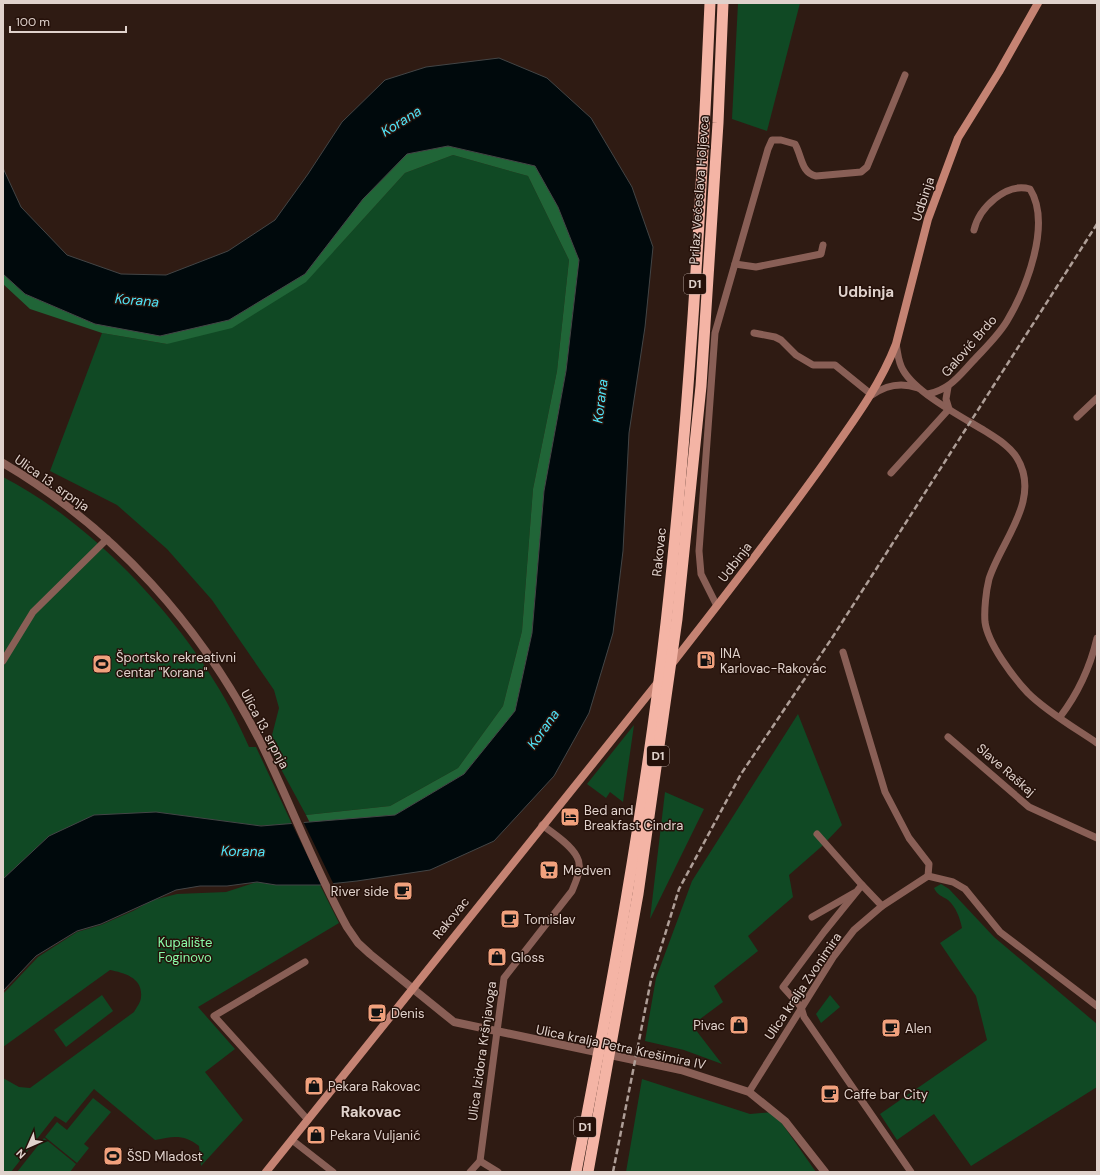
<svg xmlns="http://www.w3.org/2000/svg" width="1100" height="1175" font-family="'DM Sans',sans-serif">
<rect width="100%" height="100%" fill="#2f1b13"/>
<!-- green -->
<g fill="#104924">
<path d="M738,3h62l-33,128 -35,-12z"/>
<path d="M453,155l75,21 41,84 -12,111 -24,118 -11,142 -19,75 -45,62 -68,38 -84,9 -37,-68 10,-39 -5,-18 -62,-90 -45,-51 -50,-44 -67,-34 52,-138 65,11 167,-93 71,-78z"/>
<path d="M3,477c101,52 202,166 246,270h7l36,77 -243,12 -46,43z"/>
<path d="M798,714l44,111 -21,22 -32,28 4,22 -45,39 10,15 -44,35 9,16 -31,23 30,39 -38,-14 -39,-9 11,-63 36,-97z"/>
<path d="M634,725l-11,77 -13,-10 -4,6 -19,-14z"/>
<path d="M665,792l39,17 -54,110z"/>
<path d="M257,882l19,3h44l19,38 -141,84 37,42 -30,23 38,48 -42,46 -2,-20c-15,-12 -26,-10 -44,-6l-61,-51 -28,34 -11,-7 -44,56h-8v-94l16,9 11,1 104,-76c2,-4 7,-10 7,-15 2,-19 -16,-24 -31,-27l-107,77v-53l35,-37 39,-25 24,-7 32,-14 20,-11 24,-6 49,-2z"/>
<path d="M941,884l8,5 45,48 103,87v63l-126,79 -37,-52 -37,26 -17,-26 107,-74 -11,-44 -36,-53 22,-15c-2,-10 -6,-21 -14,-28 -6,-4 -11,-5 -14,-12z"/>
<path d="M102,995l11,16 -47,36 -12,-17z"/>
<path d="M830,995l10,12 -19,16 -5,-9z"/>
<path d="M642,1079l108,35 24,-2 42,60h-190z"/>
<path d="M93,1098l18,14 -27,32 5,4 -12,15 -32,-26 12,-15 10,8z"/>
<path d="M44,1138l32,26 -6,8h-53z"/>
</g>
<!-- forest -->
<path fill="#206537" d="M448,146l87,20 23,41 21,53 -13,111 -22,120 -12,142 -17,78 -51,63 -69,41 -85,8 -4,-8 84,-9 68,-38 45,-62 19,-75 11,-142 24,-118 12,-111 -41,-84 -75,-21 -48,18 -99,109 -74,46 -65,16 -65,-11 -72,-24 -27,-25v-10l22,20 70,30 268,-125 44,-45z"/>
<!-- water -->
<path fill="#00090c" stroke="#434546" d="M499,58l48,20 44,40 41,69 21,60 -8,80 -16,106 -6,118 -10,82 -24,80 -35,63 -60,65 -64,29 -73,11 -37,4h-44l-19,-3 -30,4h-27l-24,4 -75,34 -24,7 -41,25 -33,35v-112l46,-43 45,-21 62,-3 105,14 134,-11 69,-41 51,-63 17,-78 12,-142 22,-120 13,-111 -21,-53 -23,-41 -87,-20 -41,8 -44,45 -58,75 -76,46 -69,16 -65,-12 -70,-30 -22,-20v-106l18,39 46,48 54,19 45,1 62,-24 47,-31 33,-46 34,-52 43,-42 41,-13z"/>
<!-- pier -->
<path fill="#2f1b13" d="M303,821l31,64 -12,1 -31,-64z"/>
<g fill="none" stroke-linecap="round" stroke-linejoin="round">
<!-- minor -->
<g stroke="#895f56" stroke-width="7">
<path d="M735,264l21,3 65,-13 2,-9"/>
<path d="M754,333l21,4 6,3 15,15 17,10h22l37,30c14,-10 29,-13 46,-7"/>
<path d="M896,344c2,9 2,18 7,26 13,23 59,47 82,61 11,7 25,15 32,27 25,41 -16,83 -28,121 -3,12 -5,31 -4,43 3,22 28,55 43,71 19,19 47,35 69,50"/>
<path d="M928,394c22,-5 30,-17 45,-33 12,-13 25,-25 34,-40 19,-32 45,-97 23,-132 -24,-7 -51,19 -56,41"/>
<path d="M1077,417l20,-19"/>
<path d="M891,473l58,-64 -3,-10 2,-12"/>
<path d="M717,606l-16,-32 -2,-23 16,-218 53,-184 4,-9h9l14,4c7,12 6,29 21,32l45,-4 6,-5 38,-92"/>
<path d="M843,652l42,140 24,46 20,26 -1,12"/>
<path d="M3,661l30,-49 74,-73"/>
<path d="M1060,717c19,-25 30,-49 37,-79"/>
<path d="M948,737l81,70 68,31"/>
<path d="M817,834l45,51"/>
<path d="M928,876l25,6 12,7 35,43 97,74"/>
<path d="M882,906l-20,-21 -38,47 -41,55 18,20 3,10 107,155"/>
<path d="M812,917l42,-24"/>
<path d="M305,962l-91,54 94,104"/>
<path d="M749,1092l85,-136 20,-26 28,-24 46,-30"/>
<path d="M292,1140l41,32"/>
<path d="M480,1161l18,11"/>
<path d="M470,1172l10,-11 24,-183 68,-87c4,-10 11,-24 5,-34 -6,-12 -24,-24 -35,-32"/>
</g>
<!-- tertiary -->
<path stroke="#895f56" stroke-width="8" d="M3,463c112,66 198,163 257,278 30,61 54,126 87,186l11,16 12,11 84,68 227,48 68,22 36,29 40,51"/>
<!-- secondary -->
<g stroke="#c58373" stroke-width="8">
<path d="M671,665c52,-67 104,-133 153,-202 27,-39 55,-75 72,-119l32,-125 30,-81 41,-66 39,-69"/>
<path d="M266,1172l393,-491"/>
</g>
<!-- trunk -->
<g stroke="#f4b4a5" stroke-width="11">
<path d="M576,1172c35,-182 69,-364 90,-549 23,-206 35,-413 44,-620"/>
<path d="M588,1172l50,-278 39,-275 24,-233 17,-263 5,-120"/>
</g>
<!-- rail -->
<path stroke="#ae9e97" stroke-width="2.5" stroke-dasharray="6 3" stroke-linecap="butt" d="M613,1172l38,-192 28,-91 62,-115 91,-136 265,-414"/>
</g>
<!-- icons -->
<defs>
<g id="fuel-square" transform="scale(1)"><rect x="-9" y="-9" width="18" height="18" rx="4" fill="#f1a17d" stroke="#25110a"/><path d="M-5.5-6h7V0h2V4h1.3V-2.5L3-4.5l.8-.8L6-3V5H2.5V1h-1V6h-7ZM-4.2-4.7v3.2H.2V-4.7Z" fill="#111"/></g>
<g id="stadium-square" transform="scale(1)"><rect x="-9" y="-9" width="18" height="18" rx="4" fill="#f1a17d" stroke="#25110a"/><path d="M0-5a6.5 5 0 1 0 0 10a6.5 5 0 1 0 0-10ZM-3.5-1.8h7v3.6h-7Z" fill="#111"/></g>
<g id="hotel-square" transform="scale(1)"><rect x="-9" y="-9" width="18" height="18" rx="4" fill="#f1a17d" stroke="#25110a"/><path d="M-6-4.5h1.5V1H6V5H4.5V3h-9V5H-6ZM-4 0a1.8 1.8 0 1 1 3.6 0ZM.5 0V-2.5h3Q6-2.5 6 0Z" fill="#111"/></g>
<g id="supermarket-square" transform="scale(1)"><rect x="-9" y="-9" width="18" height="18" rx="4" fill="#f1a17d" stroke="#25110a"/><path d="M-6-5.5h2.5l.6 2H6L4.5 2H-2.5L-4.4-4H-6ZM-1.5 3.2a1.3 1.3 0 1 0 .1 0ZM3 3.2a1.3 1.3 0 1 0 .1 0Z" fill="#111"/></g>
<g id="cafe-square" transform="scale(1)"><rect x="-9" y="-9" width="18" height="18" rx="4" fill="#f1a17d" stroke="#25110a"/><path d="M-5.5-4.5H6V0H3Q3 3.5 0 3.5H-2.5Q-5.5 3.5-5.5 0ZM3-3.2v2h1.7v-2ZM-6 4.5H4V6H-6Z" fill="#111"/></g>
<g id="shop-square" transform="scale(1)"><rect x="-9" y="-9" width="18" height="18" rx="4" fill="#f1a17d" stroke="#25110a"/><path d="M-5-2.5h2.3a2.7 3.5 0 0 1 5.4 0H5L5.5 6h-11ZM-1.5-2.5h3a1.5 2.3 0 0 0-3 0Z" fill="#111"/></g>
</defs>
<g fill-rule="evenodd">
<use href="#fuel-square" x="706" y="660"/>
<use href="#stadium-square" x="102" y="664"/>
<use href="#hotel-square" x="570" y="817"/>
<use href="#supermarket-square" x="549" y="870"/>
<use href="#cafe-square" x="403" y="891"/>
<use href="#cafe-square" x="510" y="919"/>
<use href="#shop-square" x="497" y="957"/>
<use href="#cafe-square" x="377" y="1013"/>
<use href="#shop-square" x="739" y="1025"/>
<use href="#cafe-square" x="891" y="1028"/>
<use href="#shop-square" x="314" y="1086"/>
<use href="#cafe-square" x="830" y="1094"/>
<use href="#shop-square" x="316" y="1135"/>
<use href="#stadium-square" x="113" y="1156"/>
</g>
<g text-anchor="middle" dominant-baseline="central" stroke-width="3" stroke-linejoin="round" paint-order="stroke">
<!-- shield labels -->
<g fill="#25110a" stroke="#a89892" stroke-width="1">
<rect x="684" y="274" width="22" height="20" rx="3"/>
<rect x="647" y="746" width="22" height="20" rx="3"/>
<rect x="574" y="1117" width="22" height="20" rx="3"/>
</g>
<g font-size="12" font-weight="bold" fill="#e0d2cc">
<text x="695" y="284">D1</text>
<text x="658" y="756">D1</text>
<text x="585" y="1127">D1</text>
</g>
<!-- street labels -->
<g font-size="13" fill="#e0d2cc" stroke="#25110a">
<text transform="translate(699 190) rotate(-86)">Prilaz Većeslava Holjevca</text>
<text transform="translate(923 199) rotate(-72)">Udbinja</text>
<text transform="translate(969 346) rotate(-49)">Galović Brdo</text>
<text transform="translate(52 483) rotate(35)">Ulica 13. srpnja</text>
<text transform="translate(659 552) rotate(-84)">Rakovac</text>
<text transform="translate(735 562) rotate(-53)">Udbinja</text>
<text transform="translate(265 729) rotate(62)">Ulica 13. srpnja</text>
<text transform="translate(1006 770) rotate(41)">Slave Raškaj</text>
<text transform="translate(451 918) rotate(-51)">Rakovac</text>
<text transform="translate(803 986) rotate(-56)">Ulica kralja Zvonimira</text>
<text transform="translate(621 1047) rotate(12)">Ulica kralja Petra Krešimira IV</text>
<text transform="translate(482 1051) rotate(-82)">Ulica Izidora Kršnjavoga</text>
</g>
<!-- poi labels -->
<g font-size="13" fill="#e0d2cc" stroke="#25110a" text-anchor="start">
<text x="720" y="653">INA<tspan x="720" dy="15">Karlovac-Rakovac</tspan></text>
<text x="116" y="657">Športsko rekreativni<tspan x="116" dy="15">centar "Korana"</tspan></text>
<text x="584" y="810">Bed and<tspan x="584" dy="15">Breakfast Cindra</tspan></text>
<text x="563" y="870">Medven</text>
<text x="389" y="891" text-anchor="end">River side</text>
<text x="524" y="919">Tomislav</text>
<text x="511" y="957">Gloss</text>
<text x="391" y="1013">Denis</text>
<text x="725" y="1025" text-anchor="end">Pivac</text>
<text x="905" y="1028">Alen</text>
<text x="328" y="1086">Pekara Rakovac</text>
<text x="844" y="1094">Caffe bar City</text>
<text x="330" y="1135">Pekara Vuljanić</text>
<text x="127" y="1156">ŠSD Mladost</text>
</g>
<!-- park labels -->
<g font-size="13" fill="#89fca8" stroke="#25110a">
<text x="185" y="942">Kupalište<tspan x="185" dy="15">Foginovo</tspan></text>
</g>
<!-- water labels -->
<g font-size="14" font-style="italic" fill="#50e4f8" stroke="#25110a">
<text transform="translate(401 121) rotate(-32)">Korana</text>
<text transform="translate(137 300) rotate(5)">Korana</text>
<text transform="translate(600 401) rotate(-83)">Korana</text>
<text transform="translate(543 729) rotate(-55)">Korana</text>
<text transform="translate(243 851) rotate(1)">Korana</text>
</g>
<!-- quarter labels -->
<g font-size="15" font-weight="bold" fill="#e0d2cc" stroke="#25110a">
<text x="866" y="292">Udbinja</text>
<text x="371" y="1112">Rakovac</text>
</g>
</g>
<!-- border -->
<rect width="1100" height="1175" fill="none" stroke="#e0d2cc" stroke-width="8"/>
<!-- north arrow -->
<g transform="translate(28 1147) rotate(225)" stroke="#25110a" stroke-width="3" paint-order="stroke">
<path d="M0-3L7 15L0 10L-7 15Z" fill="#e0d2cc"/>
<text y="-6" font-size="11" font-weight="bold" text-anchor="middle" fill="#e0d2cc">N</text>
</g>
<!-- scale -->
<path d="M10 26v6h116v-6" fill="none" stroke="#e0d2cc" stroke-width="2"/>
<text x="16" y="26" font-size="12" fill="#e0d2cc" stroke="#25110a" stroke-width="3" paint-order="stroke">100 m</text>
</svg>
